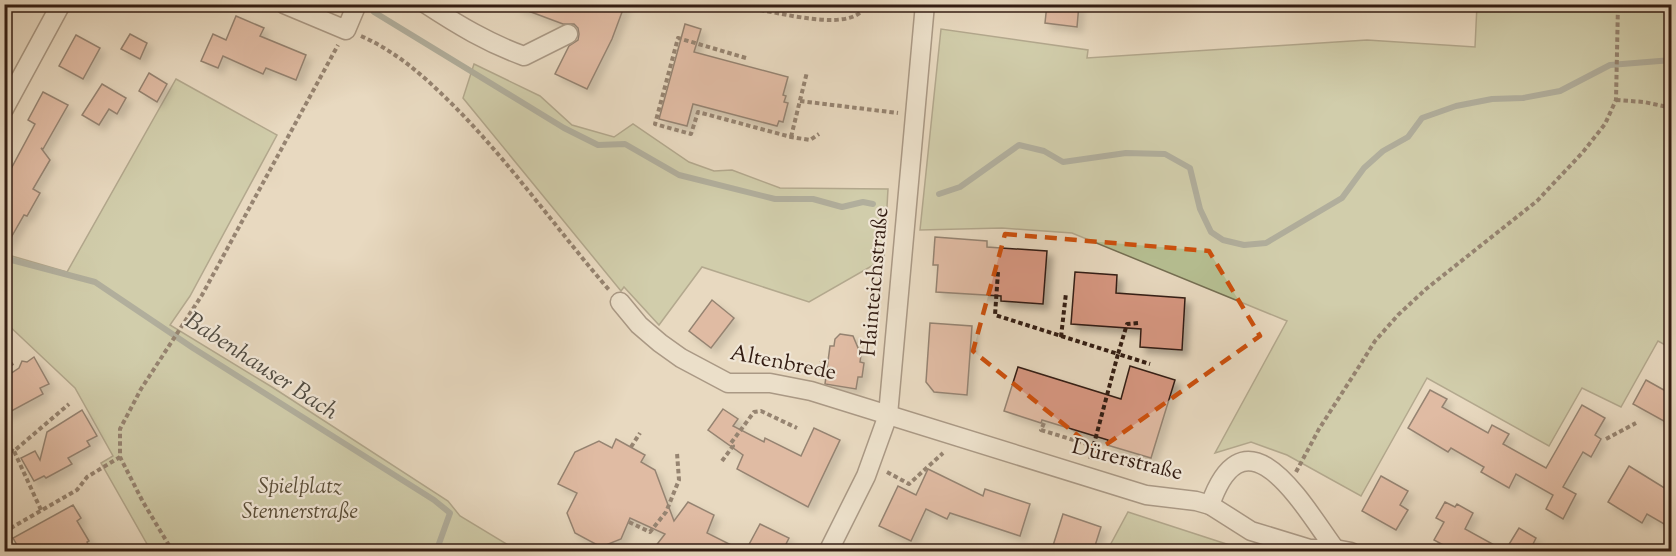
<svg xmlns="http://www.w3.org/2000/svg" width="1676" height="556" font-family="'Sorts Mill Goudy',serif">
<defs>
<filter id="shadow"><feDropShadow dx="5.5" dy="5.5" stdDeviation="3" flood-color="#0004"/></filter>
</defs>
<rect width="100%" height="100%" fill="#e8d9c0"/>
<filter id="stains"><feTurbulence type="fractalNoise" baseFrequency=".00333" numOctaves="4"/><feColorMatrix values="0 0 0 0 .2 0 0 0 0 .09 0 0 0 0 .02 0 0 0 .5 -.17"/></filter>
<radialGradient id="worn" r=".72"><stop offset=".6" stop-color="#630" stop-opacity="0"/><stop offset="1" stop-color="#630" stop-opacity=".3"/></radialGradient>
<!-- green -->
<g fill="#b6bf92" stroke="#746e52" stroke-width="1.5">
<path d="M1477,5h194v343l-13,-7 -37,66 -39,-19 -33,58 -122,-68 -66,118 -74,-41 -36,-13 -36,11 72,-132 -215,-88 -70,-5 -82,2 21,-201 147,21 -1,8 280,-18 108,7z"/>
<path d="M474,64l66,32 32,29 42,12 19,-13 56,38 25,9 18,-1 48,18 108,1 -4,70 -75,43 -107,-35 -43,58 -35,-38 -3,4 -158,-193z"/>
<path d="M176,79l101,56 -87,161 -20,29 102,62 176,114 12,15 58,35h-367l-50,-88 12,-7 -38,-68 -70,-66v-68l62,18z"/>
<path d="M1128,512l120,39h-141z"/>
</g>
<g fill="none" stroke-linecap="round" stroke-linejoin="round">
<!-- stream -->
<g stroke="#6f7b72" stroke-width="6">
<path d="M374,12l190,116 34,17 27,-1 54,31 96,24h38l29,8 21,-5 10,2"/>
<path d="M939,194l21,-7 59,-42 25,6 19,11 63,-9 39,1 25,14 10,41 11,23 12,8 21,5 22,-2 76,-45 22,-30 19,-17 25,-14 14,-19 34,-12 36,-7 31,-1 37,-7 50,-26 62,-5"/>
<path d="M4,258l91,24 98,66 241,152 16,13 -14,39"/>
</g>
</g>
<!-- building -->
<g fill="#d79781" stroke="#331d13" stroke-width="1.5" filter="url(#shadow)">
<path d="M516,4h109l-13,35 -25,50 -32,-15 14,-28 9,-6 1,-6 -1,-6 -4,-4h-11l-48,-18z"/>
<path d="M1047,4h32l-2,23 -32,-4z"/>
<path d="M236,16l28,12 -4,8 46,19 -10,25 -30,-12 -3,6 -40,-18 -5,12 -17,-7 12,-27 13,6z"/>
<path d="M685,24l16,5 -7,23 94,25 -5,18 3,1 -2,6 4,1 -5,19 -4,-1 -2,5 -84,-22 -6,22 -28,-7z"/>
<path d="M130,34l17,9 -7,16 -19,-10z"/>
<path d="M76,35l24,13 -17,31 -24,-13z"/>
<path d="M149,73l18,11 -10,18 -18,-11z"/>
<path d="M102,84l24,14 -9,16 -8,-5 -10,16 -17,-10z"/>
<path d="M43,92l25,13 -25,44 -2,-1 9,12 -17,29 7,4 -13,23 -3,-1 -20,35v-68l31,-58 -7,-4z"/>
<path d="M935,237l52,4v6l60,4 -4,53 -42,-3v-5l-65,-4 2,-27h-5z"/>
<path d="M1075,272l42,3 -1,18 69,5 -3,52 -42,-3 1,-18 -70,-5z"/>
<path d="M712,300l22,18 -23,30 -22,-17z"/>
<path d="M930,323l42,3 -5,69 -33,-3 -8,-10z"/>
<path d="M840,334l13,2 8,19 -1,7 4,1 -2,14h-4l-2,12 -31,-5 5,-38h4l1,-7z"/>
<path d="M34,357l15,27 -9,4 3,6 -39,21v-37l15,-10 3,-7 5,1z"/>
<path d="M1130,366l45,14 -24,78 -44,-13 1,-5 -66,-20 -1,3 -37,-12 14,-44 103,32z"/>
<path d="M1646,380l25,14v31l-38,-21z"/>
<path d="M1430,390l17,9 -5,8 46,26 4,-8 17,9 -6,10 43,24 36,-63 23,13 -10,17 6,4 -10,18 -8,-5 -20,35 13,7 -13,25 -17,-10 7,-14 -37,-21 -7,14 -28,-16 3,-5 -33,-19 -3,4 -40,-24z"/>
<path d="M723,409l15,10 -5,7 31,16 1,-4 36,18 13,-28 26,12 -32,67 -71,-38 6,-14 -35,-25z"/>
<path d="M82,410l15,26 -10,5 3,5 -22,12 4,6 -26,14 -2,-2 -10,5 -13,-23 14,-7 5,9 7,-28z"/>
<path d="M616,439l29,16 -4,7 14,8 19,51 14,-19 26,13 -7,18 38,19h-94l14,-18 -35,-16 -9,21 -20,8 -26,-14 -8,-20 10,-20 -19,-9 17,-32 24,-11 13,7z"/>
<path d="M1629,466l42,26v36l-24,-14 -5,9 -34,-21z"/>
<path d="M928,469l55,27 2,-7 45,15 -10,32 -70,-23 -3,6 -21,-10 -15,32 -32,-15 19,-40 18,9z"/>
<path d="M1381,476l27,15 -8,14 8,5 -12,20 -34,-19z"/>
<path d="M1445,502l10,5 2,-3 16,9 -8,16 40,22 14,-23 17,10 -7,14h-73l-22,-12 10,-18 -8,-4z"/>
<path d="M73,505l8,13 -4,3 12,20 -2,1 5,10h-71l-8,-14z"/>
<path d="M1063,514l38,13 -8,25h-42z"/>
<path d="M760,524l29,14 -5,10 7,4h-46z"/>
</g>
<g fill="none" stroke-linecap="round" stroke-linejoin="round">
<!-- minor casing -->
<g stroke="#604c3e" stroke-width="21">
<g id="minor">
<path d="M284,4l62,26 11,-26"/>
<path d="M426,4c32,21 62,39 98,52l44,-22"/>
<path d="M4,109l57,-105"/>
<path d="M620,302l19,23 21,18 21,15 47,25h42l41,8 335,104 50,6 14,4 41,26 59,18h25l16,3"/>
<path d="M1210,505c36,-103 94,2 125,44"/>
<path d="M828,552l38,-76 22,-61 37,-411"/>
</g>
</g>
<!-- path -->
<g stroke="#331d13" stroke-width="4" stroke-dasharray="4.5 3" stroke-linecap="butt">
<path d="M760,10c22,3 98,24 105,-6"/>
<path d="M361,36c38,17 66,43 95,72 56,57 102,123 154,183"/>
<path d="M746,58l-68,-20 -23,86 36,10 7,-22 93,25 19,3 9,-6"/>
<path d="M1616,100l28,2 28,6"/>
<path d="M800,101l98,12"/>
<path d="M791,137l16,-65"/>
<path d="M998,272l-3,43 123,39 -28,105"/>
<path d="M1138,323l-11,1 -9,30 32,10"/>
<path d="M1061,337l5,-44"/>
<path d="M4,369l9,-6"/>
<path d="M820,377l1,-15"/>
<path d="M1044,423l-3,7 52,16"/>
<path d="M1606,439l30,-16"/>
<path d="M631,447l9,-14"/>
<path d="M4,449l10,2"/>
<path d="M722,461l11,-15 -2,-3 23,-31 7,-1 36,17"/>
<path d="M887,472l22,12 34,-31"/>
<path d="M1296,472l23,-43 41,-64 15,-24 23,-26 28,-26 111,-88 46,-49 22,-28 11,-24 2,-96"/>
<path d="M41,510l-27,-59 55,-47"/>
<path d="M629,522l21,10 16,-20 13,-32 -2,-27"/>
<path d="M4,532l73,-42 10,-13 33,-20"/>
<path d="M173,552l-30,-50 -23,-45v-28l21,-40 61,-94 136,-250"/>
</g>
<!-- minor -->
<use href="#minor" stroke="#f0e6d6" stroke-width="18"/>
</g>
<!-- marked area -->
<path d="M0 0H1676V556H0ZM1005,234l204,17 51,85 -163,115 -124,-100z" fill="#e8d9c0" fill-opacity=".55" fill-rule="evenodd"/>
<path fill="none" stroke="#cd500d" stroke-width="4.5" stroke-dasharray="12 8" stroke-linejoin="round" d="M1005,234l204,17 51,85 -163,115 -124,-100z"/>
<g text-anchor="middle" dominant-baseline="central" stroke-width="4.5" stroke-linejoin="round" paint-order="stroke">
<!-- street labels -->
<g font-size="22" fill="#331d13" stroke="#f0e6d6">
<text transform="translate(876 282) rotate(-85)">Hainteichstraße</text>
<text transform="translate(783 364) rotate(11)">Altenbrede</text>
<text transform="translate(1127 461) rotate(14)">Dürerstraße</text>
</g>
<!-- park labels -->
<g font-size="22" font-style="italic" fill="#5a4e39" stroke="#f0e6d6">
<text x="300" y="488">Spielplatz<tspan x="300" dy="25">Stennerstraße</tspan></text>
</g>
<!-- water labels -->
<g font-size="24" font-style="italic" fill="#514c42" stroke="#f0e6d6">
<text transform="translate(261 367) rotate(33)">Babenhauser Bach</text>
</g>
</g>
<!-- margin -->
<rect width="1676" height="556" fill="none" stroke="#e8d9c0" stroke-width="24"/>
<rect x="6" y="6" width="1664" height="544" fill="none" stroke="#331d13" stroke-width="3"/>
<rect x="12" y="12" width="1652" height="532" fill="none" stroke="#331d13" stroke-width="1.5"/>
<rect width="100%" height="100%" filter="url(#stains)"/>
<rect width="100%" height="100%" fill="url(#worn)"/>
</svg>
